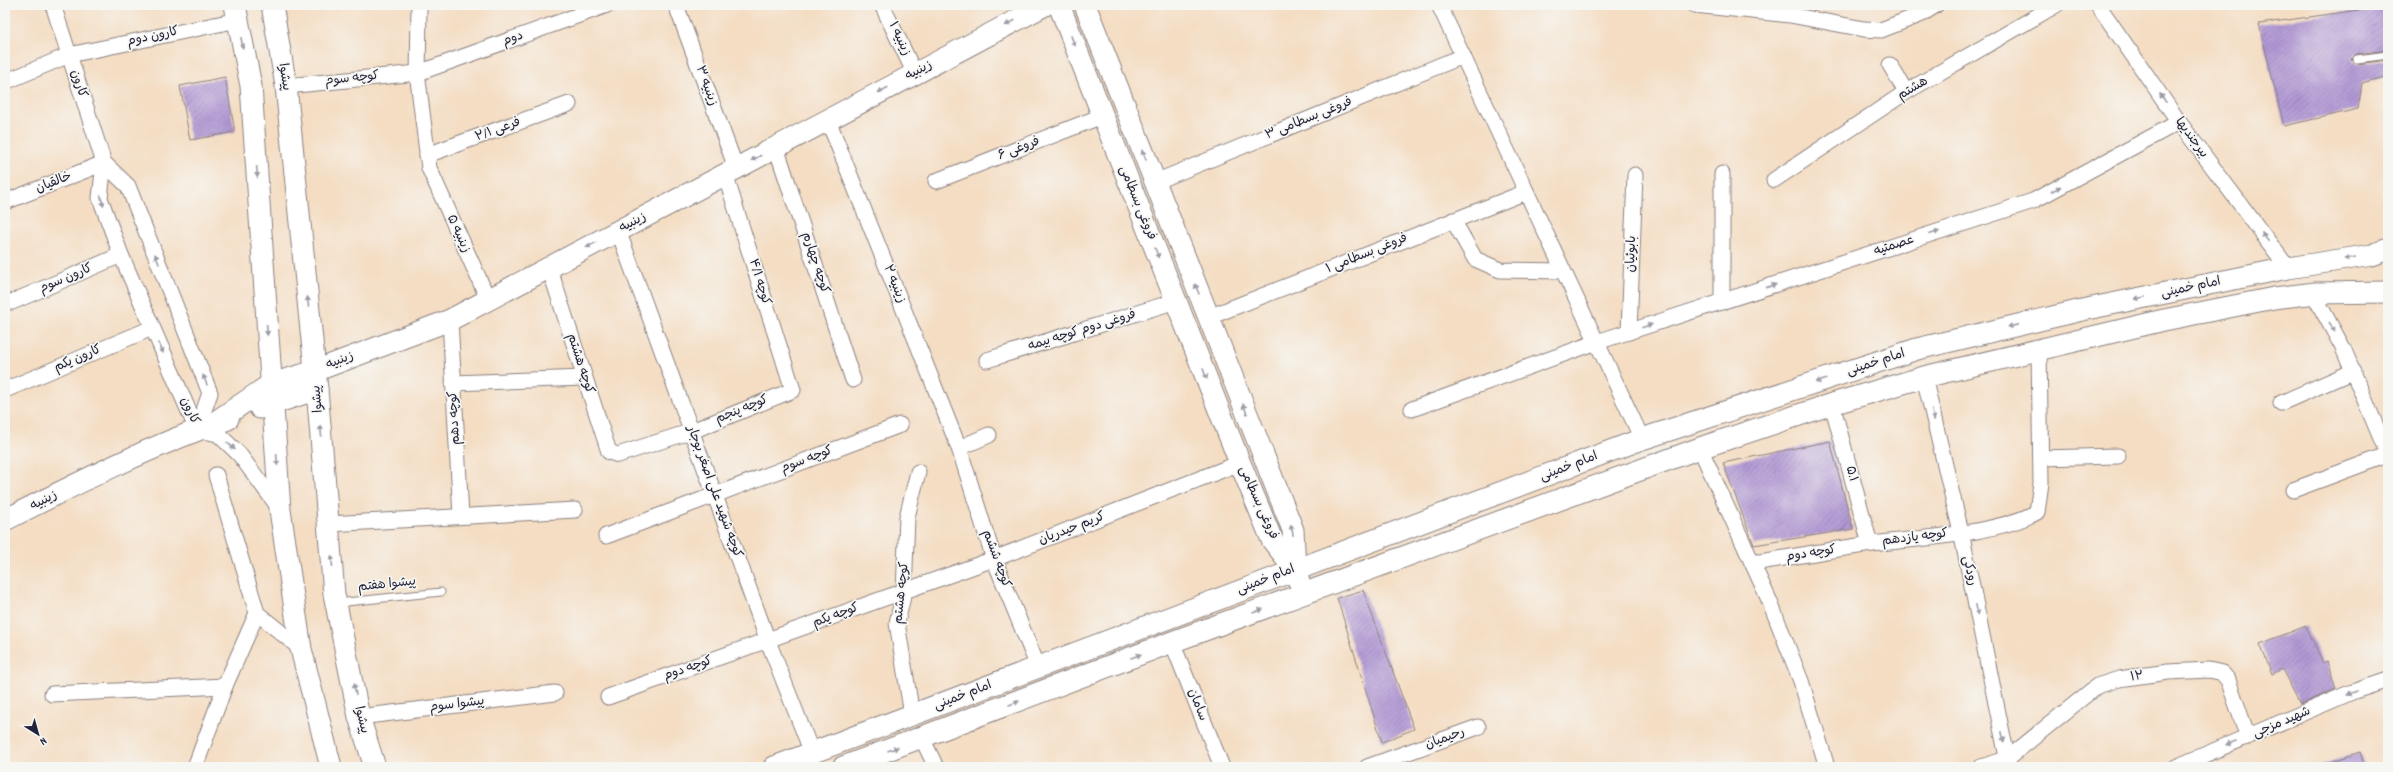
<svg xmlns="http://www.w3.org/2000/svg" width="2393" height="772" font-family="Dekko,'Playpen Sans Arabic',sans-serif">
<defs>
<pattern id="building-hatch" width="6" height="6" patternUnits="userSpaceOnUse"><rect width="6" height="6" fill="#b197d4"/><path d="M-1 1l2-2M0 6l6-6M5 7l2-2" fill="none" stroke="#907bad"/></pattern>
</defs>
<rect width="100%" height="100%" fill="#f6f6f2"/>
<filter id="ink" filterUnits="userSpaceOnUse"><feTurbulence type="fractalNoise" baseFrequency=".025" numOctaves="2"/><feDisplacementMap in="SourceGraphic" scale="8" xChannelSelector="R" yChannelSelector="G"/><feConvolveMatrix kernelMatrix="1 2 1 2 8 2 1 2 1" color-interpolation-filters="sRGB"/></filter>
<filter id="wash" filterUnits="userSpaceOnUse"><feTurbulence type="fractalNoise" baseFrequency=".012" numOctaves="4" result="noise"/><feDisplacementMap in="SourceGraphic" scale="16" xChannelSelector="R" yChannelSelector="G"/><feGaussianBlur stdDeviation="0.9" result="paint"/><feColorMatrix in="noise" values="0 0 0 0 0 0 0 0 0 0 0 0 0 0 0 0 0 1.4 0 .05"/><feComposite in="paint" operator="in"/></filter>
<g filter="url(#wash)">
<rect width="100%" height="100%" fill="#f4ddc3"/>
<g id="blocks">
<!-- building -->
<g fill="url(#building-hatch)">
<path d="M2388,6v44l-32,4 -4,5 5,5 31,-4v16l-26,7 -4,26 -74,17 -25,-102z"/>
<path d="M225,77l10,55 -45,8 -10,-54z"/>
<path d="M1830,441l23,88 -99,16 -31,-82z"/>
<path d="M1363,590l51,139 -32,13 -45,-144z"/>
<path d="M2306,626l17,37 4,-2 9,28 -36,15 -18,-35 -10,5 -12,-30z"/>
<path d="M2360,752l5,15h-43v-3z"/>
</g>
</g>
</g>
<g filter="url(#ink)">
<use href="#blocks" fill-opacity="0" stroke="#8b807f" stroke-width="1"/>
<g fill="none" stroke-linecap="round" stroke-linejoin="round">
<!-- lane casing -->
<g stroke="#8b807f" stroke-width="9">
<g id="lane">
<path d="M2357,59l31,-4"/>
<path d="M337,603l104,-11"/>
</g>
</g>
<!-- street casing -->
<g stroke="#8b807f" stroke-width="17">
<g id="street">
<path d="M53,5l51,158 -4,35 21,57 76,175"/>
<path d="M419,5l-1,75 11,88 59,131"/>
<path d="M676,5l60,163"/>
<path d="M882,5l33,69"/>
<path d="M1439,5l203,434"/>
<path d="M1695,5l95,10 74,14 17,1 41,-16 14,-9"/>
<path d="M2098,5l81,117 109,146"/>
<path d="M1890,65l16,27"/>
<path d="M5,82l64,-27 169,-35"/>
<path d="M286,86l132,-13 189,-68"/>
<path d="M828,120l131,328 35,111 44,108"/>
<path d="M776,147l77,233"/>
<path d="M427,155l142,-51"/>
<path d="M104,163l24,23 82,207 -13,37"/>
<path d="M1774,180l132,-88 150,-87"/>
<path d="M936,181l166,-65"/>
<path d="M1155,182l308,-126"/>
<path d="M5,202l99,-39"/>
<path d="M1453,220l22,39 25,11 63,1"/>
<path d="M618,230l150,411 44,112"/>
<path d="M549,267l60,185 9,3 74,-24 101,-41 -68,-216"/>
<path d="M2313,293l30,55 45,107"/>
<path d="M12,302l109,-47"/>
<path d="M1722,302v-128"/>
<path d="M1209,317l317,-125"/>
<path d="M450,320l11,196"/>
<path d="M1629,332l6,-157"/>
<path d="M987,360l189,-59"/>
<path d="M1924,377l37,155 48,235"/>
<path d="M453,383l131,-5"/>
<path d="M5,390l147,-62"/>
<path d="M2281,403l73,-32"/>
<path d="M1832,404l38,140"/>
<path d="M1412,409l185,-67 436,-141 146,-79"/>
<path d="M198,430l20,4 21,20 41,55"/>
<path d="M959,448l30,-13"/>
<path d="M1700,448l70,154 31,79 26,86"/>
<path d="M2041,458l77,-2"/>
<path d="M216,475l41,138 44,36"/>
<path d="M2293,490l94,-35"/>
<path d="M329,524l246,-14"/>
<path d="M606,536l294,-111"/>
<path d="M1753,563c40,-6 80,-14 120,-19 46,-6 125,-10 164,-32l4,-29 -2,-134"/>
<path d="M1172,642l50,125"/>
<path d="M52,694l173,-8"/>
<path d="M608,697l386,-138 246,-96"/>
<path d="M912,715l-15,-92 7,-31 3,-75 11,-45"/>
<path d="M359,717l196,-24"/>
<path d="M922,738l14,29"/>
<path d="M195,767l30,-81 32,-73"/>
<path d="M1367,767l111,-40"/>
<path d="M1981,767l26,-8 90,-73 22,-7 49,-7 41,-2 13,3 6,7 20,57"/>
<path d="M2176,767l176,-75 36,-12"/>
</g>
</g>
<!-- secondary casing -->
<g stroke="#8b807f" stroke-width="23">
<g id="secondary">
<path d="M235,5l16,81 29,424 21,139 30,118"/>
<path d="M272,5l14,81 31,303 17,205 25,123 16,50"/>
<path d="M1059,5l181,458 32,77 23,29"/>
<path d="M1085,5l208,525 2,39 4,13"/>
<path d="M260,408l57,-19"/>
<path d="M214,423l57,-39 44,-13 135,-51 595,-315"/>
<path d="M5,520c71,-36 147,-75 223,-101"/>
<path d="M774,767l868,-328 275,-90 165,-39 206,-42 84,-13 16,-6"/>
<path d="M843,767l329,-125 528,-194 132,-44 92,-27 240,-57 110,-22 42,-5 72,-1"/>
</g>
</g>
<!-- lane -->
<use href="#lane" stroke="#fff" stroke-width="7"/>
<!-- street -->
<use href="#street" stroke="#fff" stroke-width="15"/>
<!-- secondary -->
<use href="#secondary" stroke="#fff" stroke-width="21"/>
</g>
<!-- one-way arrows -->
<defs><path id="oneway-solid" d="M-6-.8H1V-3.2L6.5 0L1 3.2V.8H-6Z"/></defs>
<g fill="#9c9ca7">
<use href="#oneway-solid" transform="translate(1010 23) rotate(152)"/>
<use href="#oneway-solid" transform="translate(1073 41) rotate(69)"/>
<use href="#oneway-solid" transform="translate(242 43) rotate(79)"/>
<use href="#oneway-solid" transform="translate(883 90) rotate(152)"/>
<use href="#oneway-solid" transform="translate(2163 98) rotate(-125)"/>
<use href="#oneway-solid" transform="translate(1144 155) rotate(-112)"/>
<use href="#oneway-solid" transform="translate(756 158) rotate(152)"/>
<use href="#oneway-solid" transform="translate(257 172) rotate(86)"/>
<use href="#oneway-solid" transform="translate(2056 189) rotate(-29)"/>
<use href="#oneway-solid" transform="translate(102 201) rotate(76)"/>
<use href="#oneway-solid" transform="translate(1934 233) rotate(-18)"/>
<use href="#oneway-solid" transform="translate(2265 237) rotate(-127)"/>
<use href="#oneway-solid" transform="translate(591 245) rotate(152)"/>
<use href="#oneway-solid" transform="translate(1157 253) rotate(68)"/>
<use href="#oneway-solid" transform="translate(2350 258) rotate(171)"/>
<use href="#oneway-solid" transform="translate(157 259) rotate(-112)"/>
<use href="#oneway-solid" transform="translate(1771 286) rotate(-18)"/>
<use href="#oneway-solid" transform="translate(1197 289) rotate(-112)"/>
<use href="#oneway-solid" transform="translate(2140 298) rotate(168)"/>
<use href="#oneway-solid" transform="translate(308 302) rotate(-96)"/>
<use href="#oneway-solid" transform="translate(1647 326) rotate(-18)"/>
<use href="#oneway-solid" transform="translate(2013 326) rotate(167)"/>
<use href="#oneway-solid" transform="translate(2332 327) rotate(60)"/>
<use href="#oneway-solid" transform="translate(267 330) rotate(86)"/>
<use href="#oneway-solid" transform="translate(161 348) rotate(66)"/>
<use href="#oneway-solid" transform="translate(1205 374) rotate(69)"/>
<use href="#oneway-solid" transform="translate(205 380) rotate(-112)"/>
<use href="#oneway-solid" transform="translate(1821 381) rotate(162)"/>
<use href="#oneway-solid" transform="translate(1245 409) rotate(-112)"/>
<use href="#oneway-solid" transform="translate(1933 415) rotate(77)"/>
<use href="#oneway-solid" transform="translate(321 431) rotate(-95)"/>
<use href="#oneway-solid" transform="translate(231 446) rotate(43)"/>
<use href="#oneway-solid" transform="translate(277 460) rotate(86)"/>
<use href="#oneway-solid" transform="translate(1292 530) rotate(-102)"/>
<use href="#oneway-solid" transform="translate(332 561) rotate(-95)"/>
<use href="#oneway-solid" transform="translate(1977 610) rotate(78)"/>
<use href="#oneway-solid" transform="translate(1258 611) rotate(-20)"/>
<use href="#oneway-solid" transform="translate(1136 656) rotate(-21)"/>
<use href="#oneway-solid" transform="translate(355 689) rotate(-100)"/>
<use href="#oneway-solid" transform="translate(2351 693) rotate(158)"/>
<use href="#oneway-solid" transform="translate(1014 703) rotate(-21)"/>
<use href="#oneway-solid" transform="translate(2003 737) rotate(78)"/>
<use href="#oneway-solid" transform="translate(2231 743) rotate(159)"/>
<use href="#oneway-solid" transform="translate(893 749) rotate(-20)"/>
</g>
</g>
<g text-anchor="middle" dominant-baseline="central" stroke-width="3.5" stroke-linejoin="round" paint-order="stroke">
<!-- street labels -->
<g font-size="13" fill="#22223b" stroke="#f6f6f2">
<text transform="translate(153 37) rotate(-12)">کارون دوم</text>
<text transform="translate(513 39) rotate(-20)">دوم</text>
<text transform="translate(899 39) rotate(65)">زینبیه ۱</text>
<text transform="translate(919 71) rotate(-28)">زینبیه</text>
<text transform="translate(284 77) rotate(81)">پیشوا</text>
<text transform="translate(352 79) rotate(-6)">کوچه سوم</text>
<text transform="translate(78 84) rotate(72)">کارون</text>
<text transform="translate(706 86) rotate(70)">زینبیه ۳</text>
<text transform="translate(1913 89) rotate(-31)">هشتم</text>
<text transform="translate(1309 119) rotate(-22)">فروغی بسطامی ۳</text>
<text transform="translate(498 130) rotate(-20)">فرعی ۲/۱</text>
<text transform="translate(2191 138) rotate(54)">بیرجندیها</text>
<text transform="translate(1019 149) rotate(-21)">فروغی ۶</text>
<text transform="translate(54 183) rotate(-22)">خالقیان</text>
<text transform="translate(1137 203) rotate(68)">فروغی بسطامی</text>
<text transform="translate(633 223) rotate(-28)">زینبیه</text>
<text transform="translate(458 234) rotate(66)">زینبیه ۵</text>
<text transform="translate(1894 246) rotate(-18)">عصمتیه</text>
<text transform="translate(1367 254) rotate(-22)">فروغی بسطامی ۱</text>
<text transform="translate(1632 254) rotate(-88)">بابوئیان</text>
<text transform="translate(815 263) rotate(72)">کوچه چهارم</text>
<text transform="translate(66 279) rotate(-23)">کارون سوم</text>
<text transform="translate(759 282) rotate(73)">کوچه ۴/۱</text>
<text transform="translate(894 284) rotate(68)">زینبیه ۲</text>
<text transform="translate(2191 288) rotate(-12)">امام خمینی</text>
<text transform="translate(1082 331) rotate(-17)">فروغی دوم کوچه بیمه</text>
<text transform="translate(78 359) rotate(-23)">کارون یکم</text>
<text transform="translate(340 361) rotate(-21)">زینبیه</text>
<text transform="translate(1876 363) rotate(-18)">امام خمینی</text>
<text transform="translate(580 364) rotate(72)">کوچه هشتم</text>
<text transform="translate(318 399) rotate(-95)">پیشوا</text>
<text transform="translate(742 410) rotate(-22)">کوچه پنجم</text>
<text transform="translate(189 411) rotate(65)">کارون</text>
<text transform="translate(455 418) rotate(-93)">کوچه دهم</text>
<text transform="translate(807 460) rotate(-21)">کوچه سوم</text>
<text transform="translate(1569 467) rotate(-21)">امام خمینی</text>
<text transform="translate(1851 474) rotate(75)">۵.۱</text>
<text transform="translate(714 492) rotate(70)">کوچه شهید علی اصغر بوجار</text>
<text transform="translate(44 501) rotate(-27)">زینبیه</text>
<text transform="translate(1258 503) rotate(66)">فروغی بسطامی</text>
<text transform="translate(1072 529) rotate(-21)">کریم حیدریان</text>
<text transform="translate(1915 538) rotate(-7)">کوچه یازدهم</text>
<text transform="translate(1811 554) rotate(-9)">کوچه دوم</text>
<text transform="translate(996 559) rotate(70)">کوچه ششم</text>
<text transform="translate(1969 571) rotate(78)">رودکی</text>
<text transform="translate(1266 580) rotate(-21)">امام خمینی</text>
<text transform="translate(387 585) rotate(-6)">پیشوا هفتم</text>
<text transform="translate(902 593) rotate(-84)">کوچه هشتم</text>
<text transform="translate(836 616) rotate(-20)">کوچه یکم</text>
<text transform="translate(688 669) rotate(-19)">کوچه دوم</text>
<text transform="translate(2137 677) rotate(-8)">۱۲</text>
<text transform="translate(963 696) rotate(-21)">امام خمینی</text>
<text transform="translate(457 705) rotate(-7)">پیشوا سوم</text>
<text transform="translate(1197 705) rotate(68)">سامان</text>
<text transform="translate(361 720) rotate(76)">پیشوا</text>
<text transform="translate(2282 723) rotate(-23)">شهید مزجی</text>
<text transform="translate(1445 739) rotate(-20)">رحیمیان</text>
</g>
</g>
<!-- margin -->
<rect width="2393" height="772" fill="none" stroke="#f6f6f2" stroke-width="20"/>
<!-- north arrow -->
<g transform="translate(38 734) rotate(143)" stroke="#f6f6f2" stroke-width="3" paint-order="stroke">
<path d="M0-3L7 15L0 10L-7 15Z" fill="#22223b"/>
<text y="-6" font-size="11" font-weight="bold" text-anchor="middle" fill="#22223b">N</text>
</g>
</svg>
